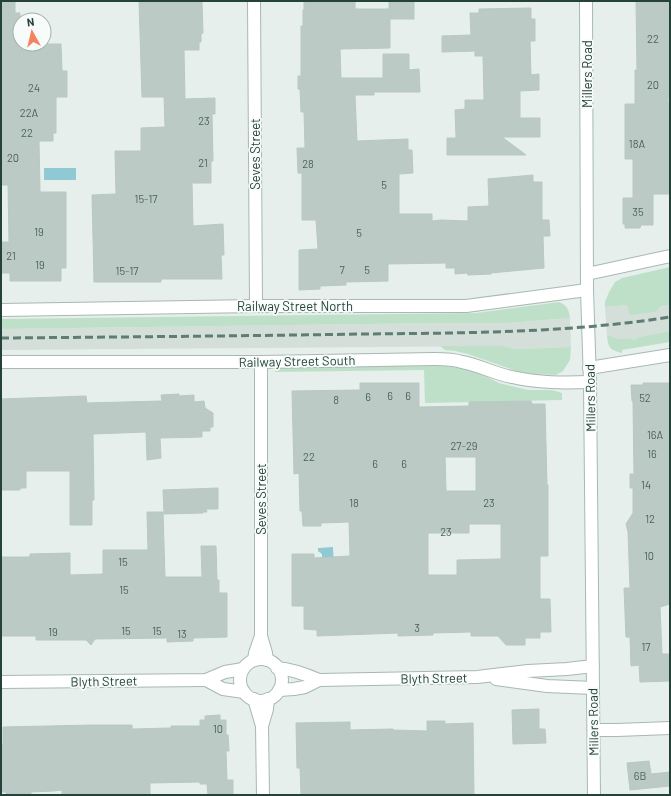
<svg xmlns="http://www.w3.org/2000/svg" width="671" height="796" font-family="Barlow,sans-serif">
<rect width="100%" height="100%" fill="#e6efeb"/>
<!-- built -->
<g fill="#d4dfda">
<path d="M627,305l2,10 41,-10v26l-32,6 -2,2 -4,1 -1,-2 -11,1 -13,-4 -2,-28z"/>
<path d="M570,318l1,29 -57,2 -12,-3 -501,4v-21l446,-6h60z"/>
</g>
<!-- green -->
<g fill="#bfe0c8">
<path d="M670,267v38l-10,2 -5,5 -26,3 -2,-10 -22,2v-5l4,-10 6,-10 7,-4z"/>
<path d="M559,302c8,3 10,8 11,16l-63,5h-60l-446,6v-10l475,-6z"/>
<path d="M670,331v11l-48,8v3c-12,-3 -14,-5 -15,-18l13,4 11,-1 2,2 3,-1 2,-2z"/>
<path d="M440,346h63l11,3 57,-2 -1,13 -7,11 -7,4 -23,-1 -14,-2 -51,-18 -13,-3 -10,-1z"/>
<path d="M428,364l19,2 16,3 20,6 16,8 29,7h24l10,3v7l-137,3 -1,-33 -149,2v-2l10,-4z"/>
</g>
<!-- water -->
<g fill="#8ec9d4">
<rect x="44" y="168" width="32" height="12"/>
<path d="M333,547l1,25h-12v-18l-4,-3v-3h1z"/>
</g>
<!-- building -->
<g fill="#bbcac4" stroke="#b8c9c2" fill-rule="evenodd">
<path d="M1,1h14v12h5v31h24v-8h2l-1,8h16l1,27h5v26h-11v36h-3v8h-14l1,51h26v76h-5v13h-51v-8h-9v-31h8l-1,-57h-7z"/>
<path d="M139,1h63l1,32 -2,1v8h-2v8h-15l1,49 30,-1v16h-3l1,47h-2v22h-19l1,43 30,-2 1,31h-3l1,24h-61v3h-67l-2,-87 24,-1 -1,-43h26v-23l24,-1 -1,-30h-22z"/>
<path d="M304,1h51v8h34v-8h25v18h-24v29l-50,1 1,29h42v-24h26v16l10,-1 1,23h-46v3h-19l2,46 51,-2v11h4l1,23 -14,1v40h33v7l9,-1 27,1v-14l21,-1 -1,-27 45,-4v7h9v38h7l1,16h-7l1,32 -53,5v1l-23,1 -1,-2 -12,1v-6h-9v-5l-58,1v17l-42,1v3l-26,1v3l-21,1v-40l19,-1 -2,-29h-14v-47h-4l-1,-25h8l-1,-36h-3l-1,-23h-2v-13h3v-50h2v-16h1z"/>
<path d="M636,1h34v97h-2l2,36v60h-17v31h-12l-1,3h-15v-4h-2v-26h10v-39h-8v-55h10v-34h2z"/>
<path d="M531,8v11h4v22h-5l1,34 8,-1v16l-19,1v27h20v19h-38l24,18h-79v-17h9l-1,-28 10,-1v-9h19l-1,-44h-8v-5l-33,1v-16l29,-1 -1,-22h9v-4z"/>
<path d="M360,383h59v24l50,-1v-4l62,-1 1,3h13l2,81h1v71h-8v43h10l1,33h-11v6h-15v7h-19l-8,-9h-27v-4l-38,1v2l-35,1v-3l-81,3v-6l-13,-1v-23h-12v-52h22v4l36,-2 -1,-34 -28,1v3h-18l-1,-15h-2l-1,-38 -5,1 -2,-83 68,-1zM445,457h31v34h-30zM469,524h32v35l-44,1v15h-29v-42h41z"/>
<path d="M643,383h27v221l-10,3 2,47h7l1,27 -30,1 -1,-17 -8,1 -1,-29h-4l-2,-49h6l-2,-56 -2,-8 7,-11v-25h-3v-14h4l-1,-73h-1l-1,-16h12z"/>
<path d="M179,394v2l15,-1v7l10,-1 1,7 8,5v14h-3v4h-8v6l-42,1 1,20 -14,2 -1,-28 -53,2 1,66h-2v25h-22v-54h-44v17h-6v2h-19v-91l85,-3 1,7 75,-2 -1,-6z"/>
<path d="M218,488v21h-12l1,3h-4v1l-39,1 -1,-24z"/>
<path d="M147,512h16l2,65h37l-1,-31h15l1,34h2v13h8v44l-34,1v3l-26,1v-4l-72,1 -4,6 -5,-5h-50v-4h-35v-79h29v-3l40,-1v22l33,-1v-24h45z"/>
<path d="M539,709v20h6l1,14 -33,1 -1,-34z"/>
<path d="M220,715v5h6v15h2l1,16h-3l1,29h6v15h-25l-1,-11h-7v-2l-50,1v12h-88v-5l-9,1 -22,1v3h-25v-3h-5v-48h2v-17l89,-2h40v4l39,-1v-2h29v-6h5v-4z"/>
<path d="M427,721h18v3l28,-1 1,72h-173l-1,-27h-3l-1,-45 54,-1v8l43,-1v1l34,1z"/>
<path d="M649,761l2,13 19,-2v14l-40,4 -3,-27z"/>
</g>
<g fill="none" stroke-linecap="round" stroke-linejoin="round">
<!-- minor casing -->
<g stroke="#a8b8b2" stroke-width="14">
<g id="minor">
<path d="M254,1l2,305"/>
<path d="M587,274l83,-18"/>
<path d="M1,310l255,-4h210l121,-16"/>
<path d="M1,362h260l173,-3c10,0 19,0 28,3 17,3 33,12 50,15 27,6 51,6 78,5"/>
<path d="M261,362v274l5,17 1,7"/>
<path d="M589,368l81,-13"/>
<path d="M254,660l1,-7 6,-17"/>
<path d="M254,699l8,27 1,69"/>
<path d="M262,726l5,-17 1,-10"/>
<path d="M594,730h23l53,-2"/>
</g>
</g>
<!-- tertiary casing -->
<g stroke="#a8b8b2" stroke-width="14">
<g id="tertiary">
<circle cx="261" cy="680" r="21"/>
<path d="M277,668c15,1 28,6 42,12l158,-3 51,-6 39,-2 26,-3"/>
<path d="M496,679l51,7 46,2"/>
<path d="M206,680l17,9 21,3"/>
<path d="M1,682l205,-2 19,-8 18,-3"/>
<path d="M279,690l15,-1 11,-2 14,-7"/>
</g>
</g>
<!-- secondary casing -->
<g stroke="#a4bbb3" stroke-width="14">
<path id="secondary" d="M586,1l1,289 3,92 4,413"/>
</g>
<!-- minor -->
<use href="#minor" stroke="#fff" stroke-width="12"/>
<!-- tertiary -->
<use href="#tertiary" stroke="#fff" stroke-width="12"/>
<!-- secondary -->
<use href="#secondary" stroke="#fff" stroke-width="12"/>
<!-- rail -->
<path stroke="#5f7d75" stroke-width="3" stroke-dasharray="8 4" stroke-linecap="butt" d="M1,338c120,-1 240,-2 360,-4 103,-1 207,-1 309,-17"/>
</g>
<g text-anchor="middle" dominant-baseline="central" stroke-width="3.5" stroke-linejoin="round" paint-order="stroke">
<!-- number labels -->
<g font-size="11" fill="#4a645c">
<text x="653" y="38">22</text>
<text x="653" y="84">20</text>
<text x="34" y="87">24</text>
<text x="29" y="112">22A</text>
<text x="204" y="120">23</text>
<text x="27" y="132">22</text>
<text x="637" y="143">18A</text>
<text x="13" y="157">20</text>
<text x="203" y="162">21</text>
<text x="308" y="163">28</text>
<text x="384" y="184">5</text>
<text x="146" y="198">15-17</text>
<text x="638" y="211">35</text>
<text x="39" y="231">19</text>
<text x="359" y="232">5</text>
<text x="11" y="255">21</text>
<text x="40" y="264">19</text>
<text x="342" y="269">7</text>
<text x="367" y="269">5</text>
<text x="127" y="270">15-17</text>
<text x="390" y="395">6</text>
<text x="408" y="395">6</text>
<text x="368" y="396">6</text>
<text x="645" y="397">52</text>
<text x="336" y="399">8</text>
<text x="655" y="434">16A</text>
<text x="464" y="445">27-29</text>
<text x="652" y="453">16</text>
<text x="309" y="456">22</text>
<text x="375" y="463">6</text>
<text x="404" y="463">6</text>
<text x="646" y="484">14</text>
<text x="354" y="502">18</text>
<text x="489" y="502">23</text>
<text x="650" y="518">12</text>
<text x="446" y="531">23</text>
<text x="649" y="555">10</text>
<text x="123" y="561">15</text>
<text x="124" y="589">15</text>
<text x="417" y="627">3</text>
<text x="126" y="630">15</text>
<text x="157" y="630">15</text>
<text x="53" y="631">19</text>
<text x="182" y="633">13</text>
<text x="646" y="646">17</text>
<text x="218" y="728">10</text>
<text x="640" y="775">6B</text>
</g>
<!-- street labels -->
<g font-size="13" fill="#24423a" stroke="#f7fbf9">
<text transform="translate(587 74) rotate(-90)">Millers Road</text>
<text transform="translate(255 154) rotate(-90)">Seves Street</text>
<text x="295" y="306">Railway Street North</text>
<text transform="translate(297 361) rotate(-1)">Railway Street South</text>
<text transform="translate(590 398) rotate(-91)">Millers Road</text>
<text transform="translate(261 499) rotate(-90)">Seves Street</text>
<text transform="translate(434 678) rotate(-1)">Blyth Street</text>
<text transform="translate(104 681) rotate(-1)">Blyth Street</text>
<text transform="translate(593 722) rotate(-91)">Millers Road</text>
</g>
</g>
<!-- border -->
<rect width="671" height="796" fill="none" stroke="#24423a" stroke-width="4"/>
<!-- north arrow -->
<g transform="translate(32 32) rotate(352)"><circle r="19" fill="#f7fbf9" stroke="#a3b1ad"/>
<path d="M0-3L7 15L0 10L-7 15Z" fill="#f4845f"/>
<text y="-6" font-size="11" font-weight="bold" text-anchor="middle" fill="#24423a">N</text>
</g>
</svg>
